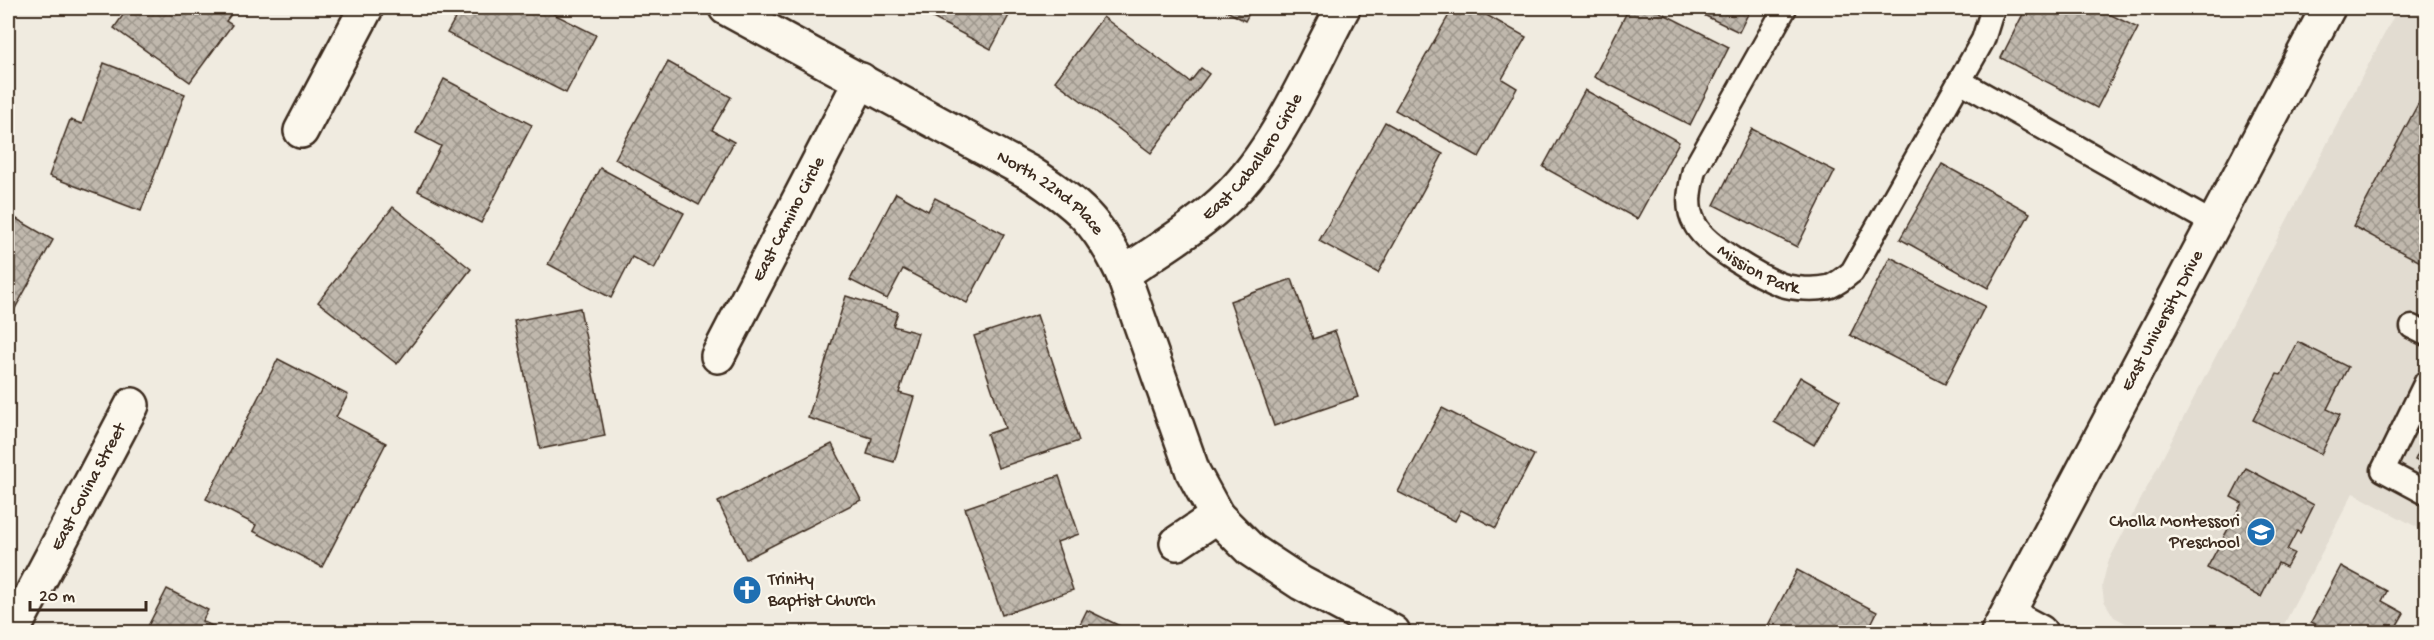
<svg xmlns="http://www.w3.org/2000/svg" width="2434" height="640" font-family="'Gochi Hand',sans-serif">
<defs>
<pattern id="building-cross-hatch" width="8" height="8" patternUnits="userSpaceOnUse" patternTransform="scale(1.5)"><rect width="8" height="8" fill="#c0b8ad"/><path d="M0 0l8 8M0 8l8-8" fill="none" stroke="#9d968c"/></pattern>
</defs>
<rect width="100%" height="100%" fill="#f0ebe0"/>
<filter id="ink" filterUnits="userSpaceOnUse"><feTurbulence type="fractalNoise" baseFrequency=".0167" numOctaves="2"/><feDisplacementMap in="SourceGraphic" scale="12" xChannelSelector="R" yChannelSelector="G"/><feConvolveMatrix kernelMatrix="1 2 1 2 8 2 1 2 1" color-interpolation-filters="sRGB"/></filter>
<g filter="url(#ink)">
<!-- built -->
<path fill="#e2dcd1" d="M2398,8h28v524l-73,-39 -73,139h-137l-29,-15 -10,-16 -2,-15 6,-24z"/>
<!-- building -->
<g fill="url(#building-cross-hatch)" stroke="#3b2a1e" stroke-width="1.5">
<path d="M128,8h108l-10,13 6,4 -42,57 -76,-54z"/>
<path d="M461,8h81l54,27 -30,58 -119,-60z"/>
<path d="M914,8h99l-22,41z"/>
<path d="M1221,8h31l-7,13z"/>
<path d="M1453,8h21l52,29 -24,42 15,9 -38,69 -84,-47z"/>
<path d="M1629,8h23l77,39 -39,78 -96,-48z"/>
<path d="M1689,8h62l-12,24z"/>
<path d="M2026,8h71l41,20 -41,80 -96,-50z"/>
<path d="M1103,17l87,65 11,-14 8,6 -58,79 -96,-72z"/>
<path d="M668,62l63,35 -19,33 22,12 -35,63 -84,-46z"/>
<path d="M104,63l81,31 -44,117 -92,-35 21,-56 12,4z"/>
<path d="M444,79l88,46 -51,98 -63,-32 23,-45 -25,-13z"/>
<path d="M2426,89v176l-73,-39z"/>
<path d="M1585,90l94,52 -42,77 -94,-52z"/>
<path d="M1385,122l58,32 -65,119 -59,-32z"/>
<path d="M1752,129l83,42 -38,76 -83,-42z"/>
<path d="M1942,164l88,49 -42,75 -88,-49z"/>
<path d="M600,168l84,45 -30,56 -22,-12 -21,41 -63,-34z"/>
<path d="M896,193l32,18 7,-13 69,36 -37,69 -64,-34 -16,30 -37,-19z"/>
<path d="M393,207l78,62 -74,95 -79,-62z"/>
<path d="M8,214l45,26 -45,81z"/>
<path d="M1890,257l95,49 -40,78 -95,-49z"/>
<path d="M1292,279l21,60 22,-8 23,66 -84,29 -44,-125z"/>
<path d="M846,296l52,16 -5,14 25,7 -19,60 15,4 -20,65 -27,-8 5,-16 -64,-20z"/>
<path d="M580,308l25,128 -65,13 -26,-128z"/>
<path d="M1037,315l42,126 -81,27 -11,-34 18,-6 -31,-92z"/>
<path d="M2298,342l50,25 -21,42 13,6 -19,39 -68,-34 24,-46 4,1z"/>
<path d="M278,359l70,36 -12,22 50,26 -64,124 -69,-36 3,-6 -50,-26z"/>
<path d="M1800,377l40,23 -26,45 -40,-23z"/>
<path d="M1442,408l92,47 -38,73 -35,-18 -6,11 -57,-29z"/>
<path d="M2426,437v36l-8,-4 3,-6 -6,-3z"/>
<path d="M832,444l29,56 -115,59 -28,-57z"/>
<path d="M2246,468l68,37 -14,28 -3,-2 -10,19 7,3 -8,14 -8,-4 -17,34 -54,-29 35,-65 -11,-6z"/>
<path d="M1059,476l20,58 -22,8 16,48 -71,25 -37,-107z"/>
<path d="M2341,566l46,25 -5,10 22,12 -11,19h-62l-20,-10z"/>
<path d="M1797,570l80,42 -10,20 -102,-1z"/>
<path d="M167,589l41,21 -6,11 22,11h-79z"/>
<path d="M1087,610l45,22h-56z"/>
</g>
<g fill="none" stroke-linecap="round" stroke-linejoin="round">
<!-- lane casing -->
<g stroke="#3b2a1e" stroke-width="27">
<g id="lane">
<path id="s1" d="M1785,8l-91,162c-4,18 -9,37 1,54 10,21 65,53 87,61 13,4 33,5 46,2 8,-2 17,-10 24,-15l131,-232 10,-32"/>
<path d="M1960,81l254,143"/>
<path d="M2412,327l14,7"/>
<path d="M2426,382l-43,88 43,23"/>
</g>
</g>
<!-- street casing -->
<g stroke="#3b2a1e" stroke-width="38">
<g id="street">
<path id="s2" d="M726,8l304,165c48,31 68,48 93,101l70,198 24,44 34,34 50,33 92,49"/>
<path d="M301,131l65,-123"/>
<path id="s3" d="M1123,274c36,-25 76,-48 107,-79 49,-49 80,-126 113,-187"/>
<path id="s4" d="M718,356l143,-276"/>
<path d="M1177,543l40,-27"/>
<path d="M2008,615l32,17"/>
<path id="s5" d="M12,632l120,-227"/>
</g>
</g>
<!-- secondary casing -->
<g stroke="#3b2a1e" stroke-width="38">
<g id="secondary">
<path id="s6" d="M1998,632l330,-624"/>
</g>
</g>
<!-- lane -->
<use href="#lane" stroke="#fbf7ec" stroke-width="22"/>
<!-- street -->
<use href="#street" stroke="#fbf7ec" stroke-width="33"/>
<!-- secondary -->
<use href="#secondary" stroke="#fbf7ec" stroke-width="33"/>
</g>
</g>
<!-- icons -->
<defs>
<g id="school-disc" transform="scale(1.5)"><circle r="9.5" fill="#1f6fb2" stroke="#fbf7ec"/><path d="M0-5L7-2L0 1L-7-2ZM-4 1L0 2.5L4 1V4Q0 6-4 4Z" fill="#fff"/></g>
<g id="church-disc" transform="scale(1.5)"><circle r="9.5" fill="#1f6fb2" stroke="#fbf7ec"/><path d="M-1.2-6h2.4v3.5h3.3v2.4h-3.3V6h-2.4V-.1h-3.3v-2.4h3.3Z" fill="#fff"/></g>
</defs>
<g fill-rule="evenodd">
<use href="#school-disc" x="2261" y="532"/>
<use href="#church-disc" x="747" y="590"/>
</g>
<g text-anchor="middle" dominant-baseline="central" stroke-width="5" stroke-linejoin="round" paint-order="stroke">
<!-- street labels -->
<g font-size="18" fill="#3b2a1e" stroke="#fbf7ec">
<text stroke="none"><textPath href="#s3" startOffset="177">East Caballero Circle</textPath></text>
<text stroke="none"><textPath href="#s2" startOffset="374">North 22nd Place</textPath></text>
<text stroke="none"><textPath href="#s4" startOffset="154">East Camino Circle</textPath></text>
<text stroke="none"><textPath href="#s1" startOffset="321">Mission Park</textPath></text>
<text stroke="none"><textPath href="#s6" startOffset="352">East University Drive</textPath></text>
<text stroke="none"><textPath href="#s5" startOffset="164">East Covina Street</textPath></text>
</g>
<!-- poi labels -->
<g font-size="18" fill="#3b2a1e" stroke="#fbf7ec" text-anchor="end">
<text x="2240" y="522">Cholla Montessori<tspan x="2240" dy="21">Preschool</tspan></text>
<text x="768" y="580" text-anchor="start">Trinity<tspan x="768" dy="21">Baptist Church</tspan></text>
</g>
</g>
<!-- margin -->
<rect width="2434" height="640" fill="none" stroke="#fbf7ec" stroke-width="30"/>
<rect x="15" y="15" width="2404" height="610" fill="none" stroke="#3b2a1e" stroke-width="2" filter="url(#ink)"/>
<!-- scale -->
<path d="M30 601v9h116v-9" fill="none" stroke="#3b2a1e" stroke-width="3"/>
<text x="39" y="601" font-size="18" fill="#3b2a1e" stroke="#fbf7ec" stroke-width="4.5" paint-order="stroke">20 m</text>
</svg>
